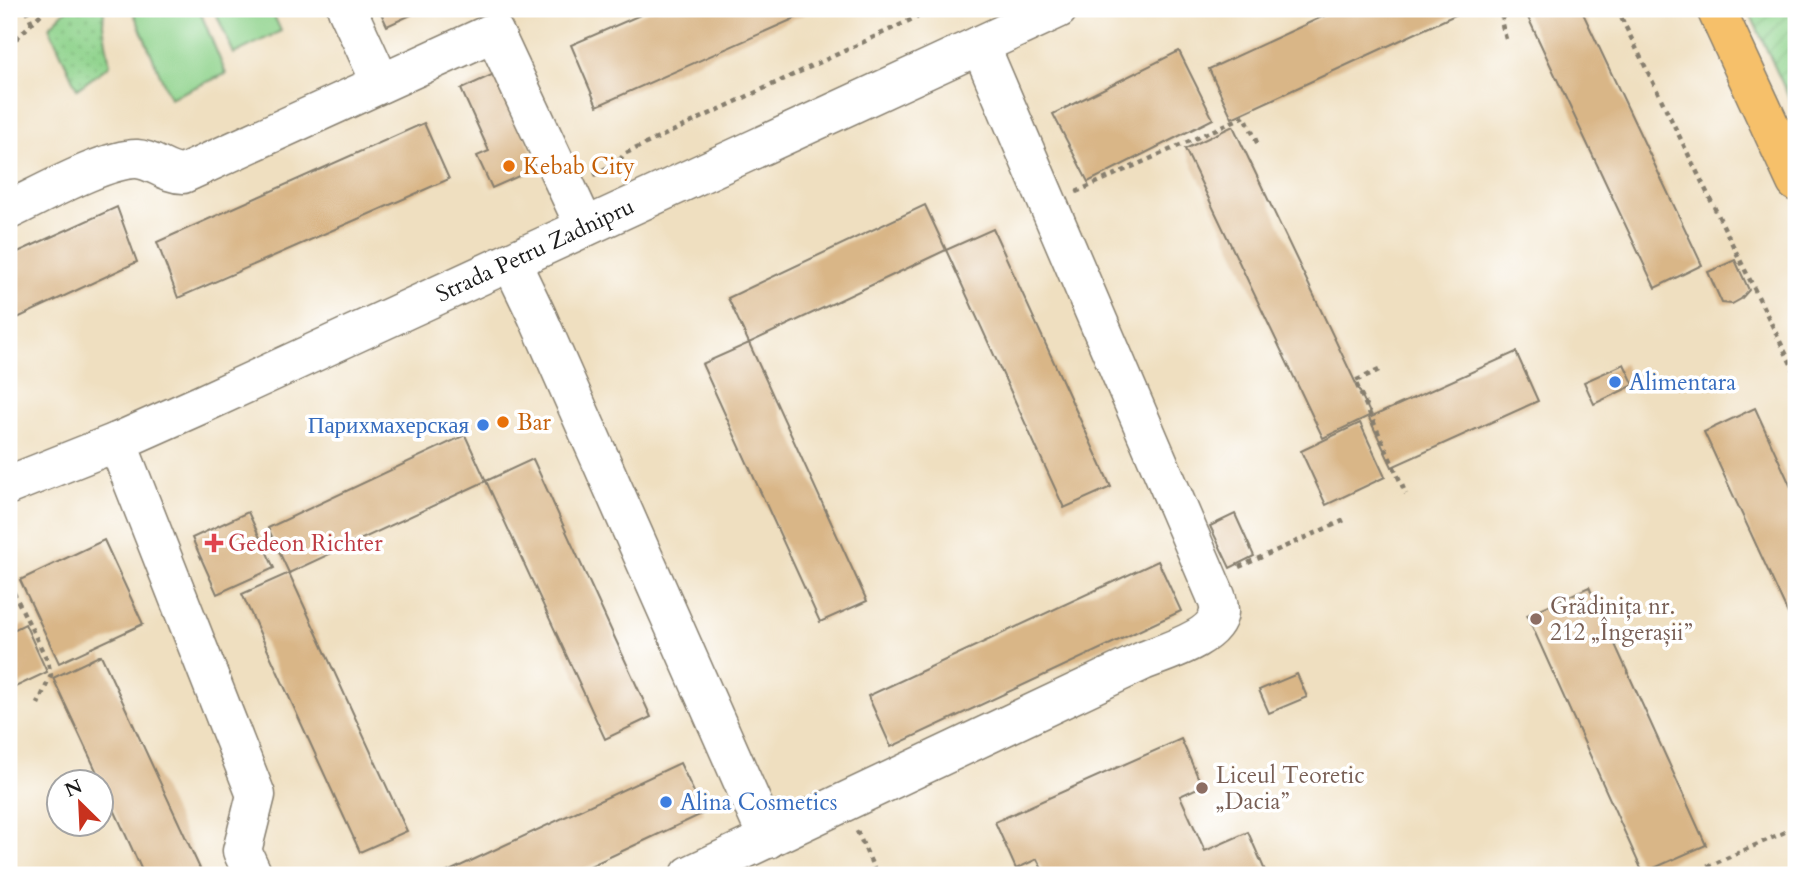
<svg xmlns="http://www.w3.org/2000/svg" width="1805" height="884" font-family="Cardo,serif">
<defs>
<pattern id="grass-dots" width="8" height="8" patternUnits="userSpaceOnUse" patternTransform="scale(1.75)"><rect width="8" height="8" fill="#8fd38c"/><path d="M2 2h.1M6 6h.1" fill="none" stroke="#7bb578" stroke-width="1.8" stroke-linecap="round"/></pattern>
<pattern id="garden-furrows" width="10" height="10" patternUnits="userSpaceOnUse" patternTransform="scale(1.75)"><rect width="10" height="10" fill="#8fd38c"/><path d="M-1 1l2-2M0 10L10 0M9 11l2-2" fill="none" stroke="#7bb578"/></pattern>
</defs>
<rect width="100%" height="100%" fill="#fff"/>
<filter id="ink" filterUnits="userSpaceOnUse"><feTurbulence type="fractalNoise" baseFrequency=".0143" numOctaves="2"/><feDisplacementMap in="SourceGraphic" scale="14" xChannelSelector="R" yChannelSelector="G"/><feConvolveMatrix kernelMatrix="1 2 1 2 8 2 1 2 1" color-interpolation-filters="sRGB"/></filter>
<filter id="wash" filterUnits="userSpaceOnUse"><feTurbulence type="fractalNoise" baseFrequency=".00686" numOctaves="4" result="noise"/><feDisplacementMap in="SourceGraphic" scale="28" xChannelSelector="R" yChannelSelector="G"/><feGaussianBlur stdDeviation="1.57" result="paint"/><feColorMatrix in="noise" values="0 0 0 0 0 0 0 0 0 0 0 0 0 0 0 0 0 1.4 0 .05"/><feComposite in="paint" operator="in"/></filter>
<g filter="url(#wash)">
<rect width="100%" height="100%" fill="#efdfc0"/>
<!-- grass -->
<path fill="url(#grass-dots)" stroke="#567854" stroke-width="2" d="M67,9h37l-1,16 7,40 -33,24 -28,-62z"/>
<!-- garden -->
<path fill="url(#garden-furrows)" stroke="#567854" stroke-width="2" d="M1748,9h48v104z"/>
<!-- pitch -->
<g fill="#8fd38c" stroke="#567854" stroke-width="2">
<path d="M132,9h67l27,65 -56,24z"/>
<path d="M214,9h57l10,22 -47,23z"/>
</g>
<g id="blocks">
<!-- building -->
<g fill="#d9b687">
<path d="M379,9h45l-37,17z"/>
<path d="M654,9h162l-219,97 -26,-61z"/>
<path d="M1339,9h129l-236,109 -23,-49z"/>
<path d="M1524,9h57l121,256 -47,23z"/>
<path d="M1179,51l34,68 -125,63 -35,-68z"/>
<path d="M496,73l43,94 -47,21 -15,-32 12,-5 -28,-62z"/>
<path d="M424,123l25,56 -271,119 -21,-56z"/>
<path d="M1233,126l138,289 -48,23 -138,-289z"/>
<path d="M925,205l21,45 -197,93 -21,-45z"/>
<path d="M117,207l20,55 -128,60v-66z"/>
<path d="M993,229l118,258 -47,21 -118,-258z"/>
<path d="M1735,260l14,30 -8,9 -9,5 -10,-1 -14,-31z"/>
<path d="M749,343l118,258 -47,21 -118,-258z"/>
<path d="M1516,352l22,49 -146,66 -23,-49z"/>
<path d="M1624,364l10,21 -40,19 -10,-22z"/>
<path d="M1755,408l41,90v133l-92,-199z"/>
<path d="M1360,423l25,54 -59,28 -25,-54z"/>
<path d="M465,435l21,46 -197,92 -21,-45z"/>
<path d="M533,459l118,258 -46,22 -119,-258z"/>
<path d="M248,512l26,56 -57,26 -25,-56z"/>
<path d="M1235,514l19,42 -24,12 -20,-42z"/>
<path d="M104,540l39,84 -84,39 -39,-83z"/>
<path d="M1158,561l23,50 -290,136 -23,-51z"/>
<path d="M289,573l118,258 -47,21 -118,-258z"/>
<path d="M1589,587l117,258 -63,28 -116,-258z"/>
<path d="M25,624l22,48 -38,18v-58z"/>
<path d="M101,655l102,220h-59l-37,-81 -54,-116z"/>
<path d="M1297,674l10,23 -38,16 -10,-23z"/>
<path d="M1181,739l21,47 -22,10 25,55 43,-19 19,43h-222l-8,-16 -21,10 -21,-47z"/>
<path d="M680,763l24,50 -133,62h-130z"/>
</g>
</g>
</g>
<g filter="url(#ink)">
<use href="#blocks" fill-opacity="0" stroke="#867e6e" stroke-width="2"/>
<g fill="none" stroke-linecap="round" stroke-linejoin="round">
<!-- minor casing -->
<g stroke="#867e6e" stroke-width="41">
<g id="minor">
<path d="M347,9l34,74"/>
<path d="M9,210c30,-14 97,-52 128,-51 17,1 29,15 46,15l311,-142 91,195"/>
<path d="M511,262l26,54 231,523"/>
<path d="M117,442l139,353 -14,56 11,24"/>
<path d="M9,485l108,-43 83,-37 858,-396"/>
<path d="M690,875l453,-214c22,-9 73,-23 76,-49 1,-10 -6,-22 -10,-32l-229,-535"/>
</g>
</g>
<!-- major casing -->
<g stroke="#867e6e" stroke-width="41">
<path id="major" d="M1716,9l80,173"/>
</g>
<!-- path -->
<g stroke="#867e6e" stroke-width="4.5" stroke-dasharray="5 5" stroke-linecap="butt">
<path d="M26,9l6,14"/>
<path d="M1617,9l179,365"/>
<path d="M1506,39l-5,-18 5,-12"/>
<path d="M9,46l37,-37"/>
<path d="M594,175l23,-11 7,-10 310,-145"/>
<path d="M1076,192l169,-76 14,31"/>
<path d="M1379,370l-24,11 51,113"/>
<path d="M1239,567l108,-48"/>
<path d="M9,583l39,79 3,13 -13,29"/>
<path d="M857,831l20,44"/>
<path d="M1689,875l107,-48"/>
</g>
<!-- minor -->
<use href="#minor" stroke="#fff" stroke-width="38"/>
<!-- major -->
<use href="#major" stroke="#f6c06b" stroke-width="38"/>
</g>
</g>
<!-- markers -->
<g fill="#e8710a" stroke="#fff" stroke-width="2.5">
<circle cx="509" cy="166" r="7"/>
<circle cx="503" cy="422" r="7"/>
</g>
<g fill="#3f7fe0" stroke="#fff" stroke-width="2.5">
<circle cx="1615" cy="382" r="7"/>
<circle cx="483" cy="425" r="7"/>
<circle cx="666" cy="802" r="7"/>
</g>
<path fill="#e0444e" stroke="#fff" stroke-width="2.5" d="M210.5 532.5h7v7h7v7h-7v7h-7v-7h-7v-7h7z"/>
<g fill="#8d6e63" stroke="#fff" stroke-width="2.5">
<circle cx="1536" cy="619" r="7"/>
<circle cx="1202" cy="788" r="7"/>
</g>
<g text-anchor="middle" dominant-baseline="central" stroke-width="7" stroke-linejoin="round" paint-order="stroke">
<!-- food labels -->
<g font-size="23" fill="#c56008" stroke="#fff" text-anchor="start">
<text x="523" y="166">Kebab City</text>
<text x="517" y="422">Bar</text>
</g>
<!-- street labels -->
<g font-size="23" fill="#1c1c1c" stroke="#fff">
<text transform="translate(535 250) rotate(-25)">Strada Petru Zadnipru</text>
</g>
<!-- shop labels -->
<g font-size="23" fill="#366cbe" stroke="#fff" text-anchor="start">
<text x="1629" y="382">Alimentara</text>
<text x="469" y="425" text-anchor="end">Парихмахерская</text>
<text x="680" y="802">Alina Cosmetics</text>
</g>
<!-- health labels -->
<g font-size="23" fill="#be3a42" stroke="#fff" text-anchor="start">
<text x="228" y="543">Gedeon Richter</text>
</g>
<!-- education labels -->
<g font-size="23" fill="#785e54" stroke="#fff" text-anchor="start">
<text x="1550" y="606">Grădinița nr.<tspan x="1550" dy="26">212 „Îngerașii”</tspan></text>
<text x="1216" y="775">Liceul Teoretic<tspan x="1216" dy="26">„Dacia”</tspan></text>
</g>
</g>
<!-- margin -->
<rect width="1805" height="884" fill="none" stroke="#fff" stroke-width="35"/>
<!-- north arrow -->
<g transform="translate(80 803) rotate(336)"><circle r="33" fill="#ffffff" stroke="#a4a4a4" stroke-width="2"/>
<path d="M0-5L12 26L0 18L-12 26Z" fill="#c8321e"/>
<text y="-10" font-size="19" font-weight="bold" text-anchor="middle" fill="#1c1c1c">N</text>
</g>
</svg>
